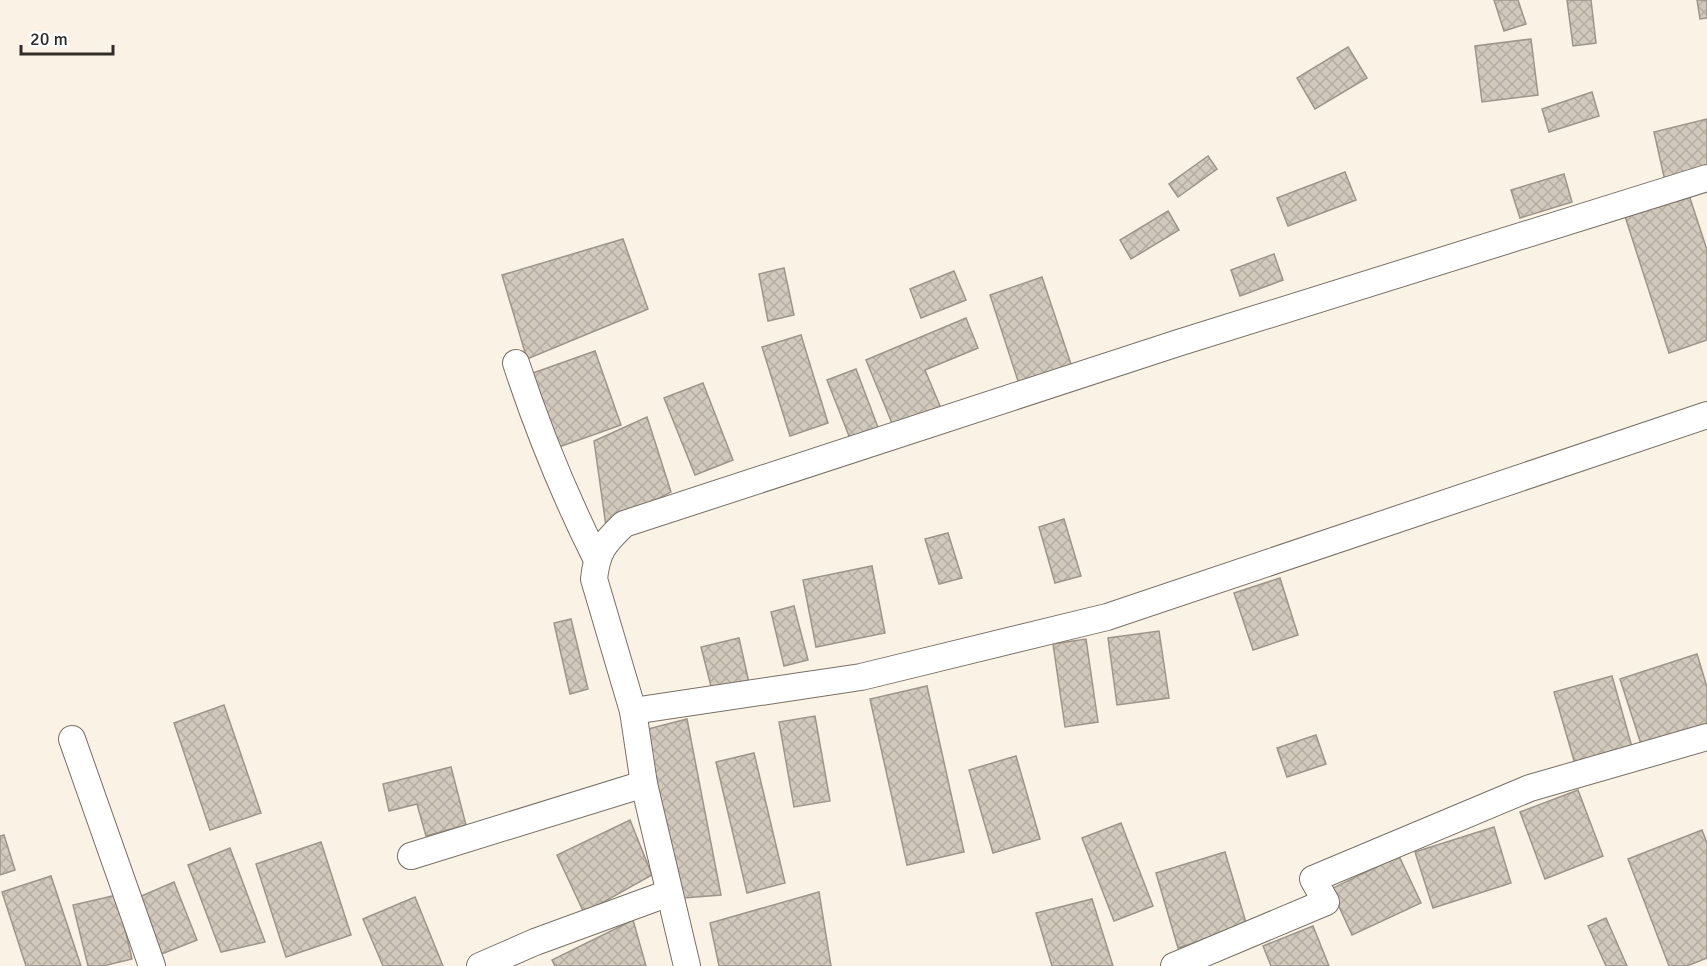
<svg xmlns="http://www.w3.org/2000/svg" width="1707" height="966" font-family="Signika,sans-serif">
<defs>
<pattern id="building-cross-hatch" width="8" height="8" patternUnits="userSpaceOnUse" patternTransform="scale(1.5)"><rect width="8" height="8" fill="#d2c9bd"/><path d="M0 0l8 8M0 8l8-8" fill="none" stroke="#b5ada2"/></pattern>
</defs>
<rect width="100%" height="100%" fill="#fbf2e6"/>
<!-- building -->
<g fill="url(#building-cross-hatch)" stroke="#9e958a" stroke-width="1.5">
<path d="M1494,0h24l8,24 -22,7z"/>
<path d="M1567,0h24l5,43 -23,3z"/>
<path d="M1697,0h10v18l-7,1z"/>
<path d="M1531,39l7,56 -56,7 -7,-56z"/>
<path d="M1348,47l19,31 -52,31 -18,-31z"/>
<path d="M1592,92l7,24 -50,16 -7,-23z"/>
<path d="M1707,119v51l-42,11 -11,-49z"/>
<path d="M1208,156l9,13 -39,28 -9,-13z"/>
<path d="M1345,172l11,28 -68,26 -11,-28z"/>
<path d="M1564,174l8,28 -52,16 -9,-28z"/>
<path d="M1686,186l21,64v90l-38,13 -47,-146z"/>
<path d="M1168,211l11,19 -48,29 -11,-19z"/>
<path d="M623,239l25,70 -121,50 -25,-84z"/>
<path d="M1274,254l9,26 -43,16 -9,-26z"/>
<path d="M784,268l10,47 -26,6 -9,-47z"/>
<path d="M954,271l12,29 -45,18 -11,-29z"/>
<path d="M1042,277l31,93 -53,17 -30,-92z"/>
<path d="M966,318l12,30 -53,22 18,43 -47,20 -30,-73z"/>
<path d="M801,335l27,88 -38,13 -28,-89z"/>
<path d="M595,351l26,74 -62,22 -26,-74z"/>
<path d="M856,369l23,61 -28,11 -24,-61z"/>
<path d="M703,383l30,77 -38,15 -31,-77z"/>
<path d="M647,417l24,75 -65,34 -12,-85z"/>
<path d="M1064,519l17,57 -26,7 -16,-56z"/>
<path d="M948,533l14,45 -23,6 -14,-45z"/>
<path d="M872,566l13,67 -69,14 -13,-67z"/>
<path d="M1280,578l18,57 -45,15 -19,-57z"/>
<path d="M794,606l14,54 -24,6 -13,-54z"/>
<path d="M571,619l17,70 -18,5 -16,-71z"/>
<path d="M1159,631l10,67 -52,7 -9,-67z"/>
<path d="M739,638l12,54 -37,6 -13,-51z"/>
<path d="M1086,639l12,83 -33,5 -12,-83z"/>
<path d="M1697,654l10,33v45l-65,15 -22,-68z"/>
<path d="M1612,676l20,71 -57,17 -21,-72z"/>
<path d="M927,686l37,166 -57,13 -37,-166z"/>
<path d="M224,705l37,108 -51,17 -36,-107z"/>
<path d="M815,716l15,85 -36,6 -15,-85z"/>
<path d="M687,719l34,176 -37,3 -40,-168z"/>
<path d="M1316,735l10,29 -39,13 -10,-29z"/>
<path d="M754,753l31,130 -38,10 -31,-131z"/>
<path d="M1016,756l24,83 -47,14 -24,-83z"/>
<path d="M451,767l15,58 -40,11 -9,-32 -28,7 -6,-27z"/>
<path d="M1578,790l25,66 -58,23 -25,-67z"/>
<path d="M630,820l22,55 -68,38 -27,-58z"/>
<path d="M1121,823l32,83 -39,15 -32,-83z"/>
<path d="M1494,827l17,56 -78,25 -18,-56z"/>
<path d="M1702,830l5,13v115l-20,8h-18l-41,-107z"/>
<path d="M4,835l11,35 -15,5v-39z"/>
<path d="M321,842l30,93 -65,22 -30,-93z"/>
<path d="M230,848l35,94 -44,10 -33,-87z"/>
<path d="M1225,852l22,74 -69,22 -22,-75z"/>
<path d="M1399,856l22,47 -69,32 -21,-46z"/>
<path d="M51,876l30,90h-55l-24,-74z"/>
<path d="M174,882l23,58 -38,15 -22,-57z"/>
<path d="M819,892l12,74h-112l-9,-43z"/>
<path d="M117,895l15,64 -29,7h-15l-15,-61z"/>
<path d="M415,897l28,69h-60l-20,-47z"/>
<path d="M1092,899l21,67h-61l-16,-53z"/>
<path d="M1606,918l21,48h-21l-18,-40z"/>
<path d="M633,920l13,46h-91l-3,-6z"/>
<path d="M1313,926l16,40h-58l-8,-20z"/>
</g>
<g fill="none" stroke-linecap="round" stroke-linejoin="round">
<!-- minor casing -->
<g stroke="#787066" stroke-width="28">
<g id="minor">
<path d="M516,363c23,70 47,129 80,195"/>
<path d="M633,711l228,-34 246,-60 600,-202"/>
<path d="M72,739l80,227"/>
<path d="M411,856l233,-72"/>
<path d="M480,966l55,-24 134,-49"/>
<path d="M687,966l-43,-182 -11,-73 -39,-132c3,-28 10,-36 30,-55l554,-181 529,-165"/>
<path d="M1174,966l152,-64 -13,-23 217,-91 177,-51"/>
</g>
</g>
<!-- minor -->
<use href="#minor" stroke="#fff" stroke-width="26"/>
</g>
<!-- scale -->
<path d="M21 45v9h92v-9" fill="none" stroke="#302d28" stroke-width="3"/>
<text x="30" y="45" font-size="18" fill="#302d28" stroke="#ffffff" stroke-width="4.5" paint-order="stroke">20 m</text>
</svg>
